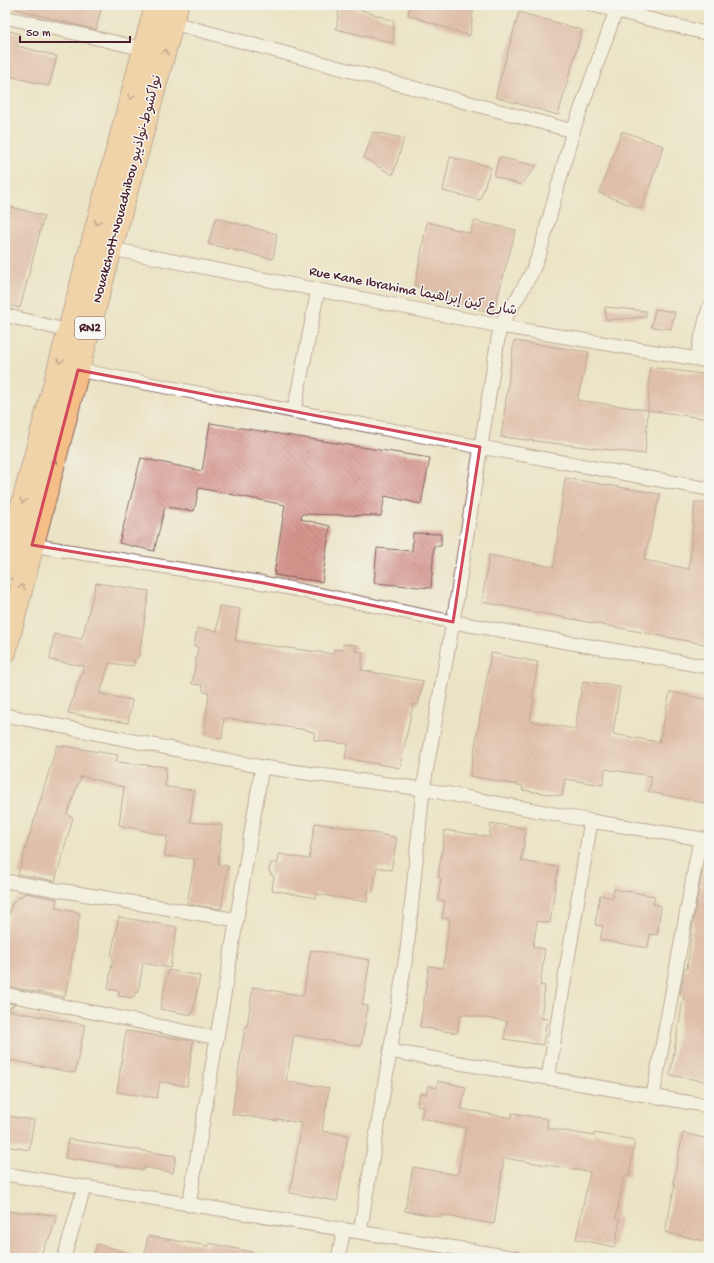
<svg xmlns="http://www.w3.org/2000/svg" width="714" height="1263" font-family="'Gochi Hand','Playpen Sans Arabic',sans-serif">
<defs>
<pattern id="building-back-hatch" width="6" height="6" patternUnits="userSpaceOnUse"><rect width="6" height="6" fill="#d6958d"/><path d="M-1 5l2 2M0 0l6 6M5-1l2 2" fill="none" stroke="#b07973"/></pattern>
</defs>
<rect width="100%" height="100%" fill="#f6f6f2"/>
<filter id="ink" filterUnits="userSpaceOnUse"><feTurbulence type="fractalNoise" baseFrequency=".025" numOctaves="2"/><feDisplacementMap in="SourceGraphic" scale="8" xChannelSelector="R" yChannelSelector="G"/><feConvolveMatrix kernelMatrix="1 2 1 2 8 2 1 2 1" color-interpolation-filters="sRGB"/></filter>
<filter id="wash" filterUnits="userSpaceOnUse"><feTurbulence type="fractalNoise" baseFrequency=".012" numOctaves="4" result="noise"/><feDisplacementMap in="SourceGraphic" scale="16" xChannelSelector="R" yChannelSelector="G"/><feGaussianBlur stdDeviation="0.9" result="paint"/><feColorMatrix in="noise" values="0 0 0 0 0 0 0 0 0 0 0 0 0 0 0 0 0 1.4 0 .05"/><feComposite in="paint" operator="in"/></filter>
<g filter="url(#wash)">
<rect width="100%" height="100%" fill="#ebe3c5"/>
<g id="blocks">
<!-- building -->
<g fill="url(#building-back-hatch)">
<path d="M15,5h87l-6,25 -81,-21z"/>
<path d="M340,5h6l48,16 -1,22 -57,-14z"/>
<path d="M410,5h64l-4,31 -62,-21z"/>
<path d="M519,12l63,18 -24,85 -63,-18z"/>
<path d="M5,30l15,4 -3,12 40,10 -8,30 -44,-11z"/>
<path d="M622,131l42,15 -23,63 -42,-16z"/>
<path d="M373,132l31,6 -11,37 -29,-17z"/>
<path d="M450,157l41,10 -11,33 -37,-9z"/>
<path d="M499,157l37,9 -15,19 -27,-9z"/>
<path d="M5,205l39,11 -24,92 -15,-4z"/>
<path d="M216,218l61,16 -4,25 -65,-15z"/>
<path d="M474,221l42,9 -23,83 -46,-13 2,-4 -34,-10 12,-64 43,11z"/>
<path d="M605,307l41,4v6l-40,3z"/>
<path d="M655,309l20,3 -4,17 -20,-2z"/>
<path d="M514,341l75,11 -12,48 71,10 -3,44 -144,-17z"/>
<path d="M650,367l59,8v44l-61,-9z"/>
<path d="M210,423l220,35 -9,46 -36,-8 -4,20 -79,-2 -1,5 29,7 -8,56 -48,-7 11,-70 -86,-17 -5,23 -29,-4 -11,44 -35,-8 22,-85 61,13z"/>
<path d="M565,478l95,16 -16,66 45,9 6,-67 14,2v141l-227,-43 7,-47 65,12z"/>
<path d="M413,533l28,1v12h-7l-3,42 -57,-5 3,-35 35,3z"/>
<path d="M96,583l53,8 -10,65 -4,3 -2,7 -24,-3 -9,31 32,6 -4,23 -60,-10 16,-47 -34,-6 4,-26 28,5z"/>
<path d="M219,606l21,3 -5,32 98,13 1,-5 9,1v-6l13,1 -1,6 8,1 -2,18 62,11 -5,24 -5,-1 -13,64 -55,-10 3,-14 -34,-4v-8l-6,-1v-1l-84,-12 -2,21 -18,-4 5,-42 -5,-1 -2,-7 -10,-1 6,-37 -4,-1 3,-18 20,3z"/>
<path d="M491,653l47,9 -6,36 2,1 -4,22 45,8 8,-48 37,6 -7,47 46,8 11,-50 39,8v104l-60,-12 3,-16 -47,-7 -2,16 -38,-6 -3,17 -40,-6 1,-4 -53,-10z"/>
<path d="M57,745l61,10 -2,7 50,5 -1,20 29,3 -4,32 32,3 -4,40 10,1 -7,43 -34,-5 8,-45 -30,-3 2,-20 -48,-11 5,-38 -43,-11 -14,38 6,4 -18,63 -37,-7z"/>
<path d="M315,823l36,5 46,10 -6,32 -14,-3 -4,25 -5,-1 -1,11 -51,-8v4l-44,-8 2,-14 -4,-2 -1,-5 2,-6h7l1,-9 30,5z"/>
<path d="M491,823l35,6 -5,32 37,6 -8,56 -13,-2 -4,26 12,2 -5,36 5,1 -4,32 6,1 -4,26 -39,-6 3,-18 -47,-7 -3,19 -37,-6 9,-61 14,2 7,-49 -8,-1 3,-17 -7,-1 3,-22 -3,-1 7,-47 44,7z"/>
<path d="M704,862l5,1v219l-39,-7 14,-80h-4l1,-7 3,-19h3l6,-47z"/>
<path d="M614,889l41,7 -2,8 8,2 -4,29 -7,-1 -2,14 -48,-8 3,-14 -8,-1 5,-30 13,3z"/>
<path d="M25,893l32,6 -2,9 25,5 -15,84 -60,-11v-55l7,-28z"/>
<path d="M119,917l58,10 -7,41 -27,-5 -5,30 -3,-1 -1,6 -16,-2 1,-5 -11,-2 5,-32 -2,-1z"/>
<path d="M311,950l59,10 -8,45 6,1 -7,40 -67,-11 -8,46 43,7 -7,43 26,4 -11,66 -47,-8 12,-70 -25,-4v2l-45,-7 13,-88h2l6,-39 50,9z"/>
<path d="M168,970l32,6 -8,39 -32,-6z"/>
<path d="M5,1002l10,2 -8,6 78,15 -10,48 -70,-14z"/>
<path d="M126,1031l67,10 -6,45 -27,-4 -3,16 -40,-6z"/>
<path d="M438,1081l28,6 -5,22 51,9v-5l36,6 -1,9 47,8v-3l41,7 -6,37 -5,-1 -8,42 4,1 -5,28 -39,-8 14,-67 -49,-8 -37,-6 -10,66 -52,-9 -1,2 -36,-6 8,-44 45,8 8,-47 -45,-10 3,-12 -7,-1 3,-12 6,1 2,-8 9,2z"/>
<path d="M5,1116l29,4 -5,30 -24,-4z"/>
<path d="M683,1133l26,6v103l-44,-10 10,-48h-2z"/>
<path d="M68,1139l108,17 -3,17 -29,-6v3l-66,-11v1l-13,-2z"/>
<path d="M5,1211l52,4 -7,24h-2l-9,19h-34z"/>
<path d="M148,1236l61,10v-3l47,10 -1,5h-111z"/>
<path d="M97,1244l38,11v3h-42z"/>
</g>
</g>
</g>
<g filter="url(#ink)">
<use href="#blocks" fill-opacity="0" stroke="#826461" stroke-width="1"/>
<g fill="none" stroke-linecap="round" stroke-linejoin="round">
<!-- street casing -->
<g stroke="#826461" stroke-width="15">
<g id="street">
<path d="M593,5l116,29"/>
<path d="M5,17l139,32"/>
<path d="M173,23l400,108"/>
<path d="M112,249l388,77 209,35"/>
<path d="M5,315l63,16"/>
<path d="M696,359l13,-52"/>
<path d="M78,370l402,77 229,42"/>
<path d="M294,411l24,-121"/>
<path d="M32,545l232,38 189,39 256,45"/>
<path d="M5,715l257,52 161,22 168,32 118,19"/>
<path d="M5,881l232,39"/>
<path d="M5,994l212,44"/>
<path d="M390,1051l319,55"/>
<path d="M548,1078l43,-257"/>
<path d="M653,1096l47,-257"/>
<path d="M5,1174l512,84"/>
<path d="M189,1205l73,-438"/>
<path d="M360,1232l47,-282 16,-161 30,-167 47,-296 21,-34 11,-20 8,-20 33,-121 45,-126"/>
<path d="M64,1258l20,-70"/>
<path d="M338,1258l6,-28"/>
</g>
</g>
<!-- highway casing -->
<g stroke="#826461" stroke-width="24">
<g id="highway">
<path d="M5,569l151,-564"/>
<path d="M5,652l73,-282 99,-365"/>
</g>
</g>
<!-- street -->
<use href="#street" stroke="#fff" stroke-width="13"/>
<!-- highway -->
<use href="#highway" stroke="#f6be87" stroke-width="22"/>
</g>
<!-- one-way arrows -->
<defs><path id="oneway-chevron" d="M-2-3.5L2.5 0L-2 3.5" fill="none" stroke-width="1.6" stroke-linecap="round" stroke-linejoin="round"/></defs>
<g stroke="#976754">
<use href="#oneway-chevron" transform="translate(165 52) rotate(-75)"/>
<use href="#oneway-chevron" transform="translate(131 97) rotate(105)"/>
<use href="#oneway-chevron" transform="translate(97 222) rotate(105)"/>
<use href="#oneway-chevron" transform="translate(60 361) rotate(105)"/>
<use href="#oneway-chevron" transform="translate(54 461) rotate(-75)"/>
<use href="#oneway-chevron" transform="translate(23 501) rotate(105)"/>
<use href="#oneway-chevron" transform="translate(22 587) rotate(-76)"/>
</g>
</g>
<!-- marked area -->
<path d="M0 0H714V1263H0ZM78,370l402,77 -27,175 -189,-39 -232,-38z" fill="#ebe3c5" fill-opacity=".55" fill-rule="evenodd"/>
<path fill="none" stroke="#d1495b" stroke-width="3" stroke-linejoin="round" d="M78,370l402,77 -27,175 -189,-39 -232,-38z"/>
<g text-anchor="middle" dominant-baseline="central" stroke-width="3" stroke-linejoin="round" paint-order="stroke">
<!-- shield labels -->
<rect fill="#f6f6f2" stroke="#7e6067" stroke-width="1" x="75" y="317" width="30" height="22" rx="3"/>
<g font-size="13" font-weight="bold" fill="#4a1f2b">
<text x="90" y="328">RN2</text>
</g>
<!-- street labels -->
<g font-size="14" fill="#4a1f2b" stroke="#f6f6f2">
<text transform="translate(128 189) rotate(-75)">Nouakchott-Nouadhibou نواكشوط-نواذيبو</text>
<text transform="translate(413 292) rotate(11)">Rue Kane Ibrahima شارع كين إبراهيما</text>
</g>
</g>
<!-- margin -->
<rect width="714" height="1263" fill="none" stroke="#f6f6f2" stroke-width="20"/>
<!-- scale -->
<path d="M20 36v6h110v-6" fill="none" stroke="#4a1f2b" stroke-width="2"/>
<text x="26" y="36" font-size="12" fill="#4a1f2b" stroke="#f6f6f2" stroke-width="3" paint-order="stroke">50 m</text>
</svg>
